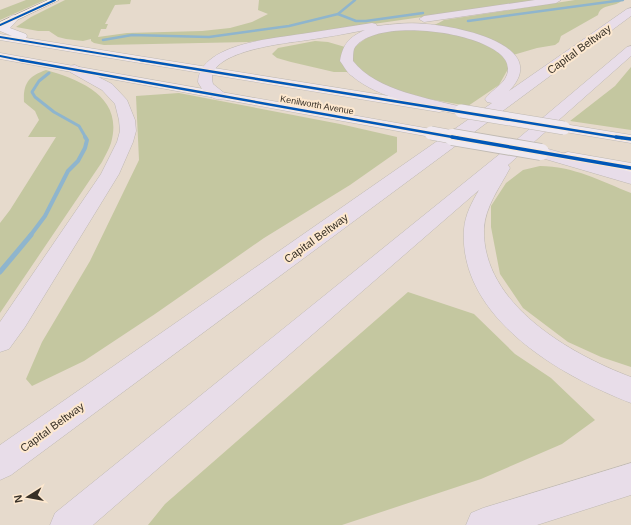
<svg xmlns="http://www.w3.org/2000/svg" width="631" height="525" font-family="Helvetica,sans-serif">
<rect width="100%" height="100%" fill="#e6dacc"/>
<!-- green -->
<g fill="#c4c7a0">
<path d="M26,0h19l-45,20v-10z"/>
<path d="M65,0h66l-1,4 -15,1 -10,19h3l-2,5h-5l-3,8 29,-4 75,-2 28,-3 22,-6 16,-8 -10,-4 1,-10h281l-291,42 -145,3 -10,-2 -3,-2v-2l-8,2 -17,-2 -8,-2 -9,-6h-11l-22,-4 15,-10z"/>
<path d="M575,0h47c-6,8 -21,3 -24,15l-37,21 -2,6 -4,3 -18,3 -31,9 2,12 -9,16 -31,21 -39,-7 -34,-9 -36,-18h-25l-43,-10 -14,-4 -5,-4 6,-6 37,-7 13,1 24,7c7,-5 14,-12 23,-15 25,-8 45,1 69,-14z"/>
<path d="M631,67v63l-61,-9 45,-35z"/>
<path d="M46,70c35,10 78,27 65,73 -2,6 -6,13 -9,19l-102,151v-90l10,-13 46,-73h-28l11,-17 -4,-9 -11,-9c-1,-19 5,-26 22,-32z"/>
<path d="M179,93l161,31 57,13v15l-47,33 -86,53 -109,76 -71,47 -52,25 -6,-7 16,-37 48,-81 49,-101 -3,-64z"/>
<path d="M540,166c33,0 61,15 91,27v174l-30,-10 -33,-15 -45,-34 -23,-34 -9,-47v-21l15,-23 17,-13z"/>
<path d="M408,292l66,22 41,40 36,24 44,42 -33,24 -81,35 -139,46h-194l17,-21z"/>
</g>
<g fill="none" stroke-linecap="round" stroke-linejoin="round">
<!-- stream-far3 -->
<g stroke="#8fb5cd" stroke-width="2.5">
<path d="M338,14l18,7h10l57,-8"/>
<path d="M468,21l155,-21"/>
<path d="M103,40l29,-5 77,2 80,-11 49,-12 17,-14"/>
</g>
<!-- stream-far2 -->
<path stroke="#8fb5cd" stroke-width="3" d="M49,73l-10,8 -7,11 3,5 19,15 25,14 7,12"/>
<!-- stream-far1 -->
<path stroke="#8fb5cd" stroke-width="4" d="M30,236l15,-20 23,-45 10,-10 7,-13 2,-8 -2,-3"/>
<!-- stream -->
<path stroke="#8fb5cd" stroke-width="5" d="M0,272l31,-37"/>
<!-- secondary casing -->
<g stroke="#aca398" stroke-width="1">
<path id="secondary" d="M48,0h11l-59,28v-6z"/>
</g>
<!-- primary casing -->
<g stroke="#bfb9b2" stroke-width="1">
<g id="primary">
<path d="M14,15l5,3 -9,10 16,6 1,2 -1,2 413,66 5,1 2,3 -2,3 -5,1 -439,-72v-6l12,2 -12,-5v-4l11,-11z"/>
<path d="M0,53l431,76 5,1 2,3 -2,3 -5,1 -431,-78z"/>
<path d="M564,124l67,11v8l-72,-12 -2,-3 2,-3z"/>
<path d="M568,152l63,11v10l-69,-13 -2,-3 2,-3z"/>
</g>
</g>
<!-- highway casing -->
<g stroke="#bfb9b2" stroke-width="1">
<g id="highway">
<path d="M535,0h26l-5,3 -132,19 -5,-3 5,-3z"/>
<path d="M631,8v8l-620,459 -11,5v-35l492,-342 -5,-1 -2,-3c7,-10 23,-16 23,-30 2,-35 -134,-56 -154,-20 -1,3 -1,9 -1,12 23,30 79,38 113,47l2,3 -2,3 -5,1c-34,-8 -82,-16 -109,-39 -5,-3 -8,-10 -12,-15 3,-17 9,-24 25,-31 -19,4 -38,7 -57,10 -20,3 -106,11 -95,44l15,12 -2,3c-12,3 -23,-6 -28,-17 2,-40 82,-44 110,-49 22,-3 43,-7 64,-10l4,1 1,2c17,-2 33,-4 49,-2 30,2 127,21 83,67l118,-82z"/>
<path d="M631,46v10l-123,109 2,3c-10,19 -25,39 -26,61 -2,75 86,125 147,148v26c-70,-27 -173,-85 -167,-174 1,-14 8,-27 15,-39l-386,335h-43l5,-12 446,-360 126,-106z"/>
<path d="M75,65l37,19 15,16 8,20 1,11 -3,11 -14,32 -94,153 -16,22 -9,3v-30l101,-148 16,-32 3,-11 -1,-11 -4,-16 -13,-14 -32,-18 -2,-3 2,-3z"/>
<path d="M541,147l90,25v12l-96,-28 -2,-4 2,-4z"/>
<path d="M631,463v32l-94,30h-71l5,-12 12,-5z"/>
</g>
</g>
<!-- secondary -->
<use href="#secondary" fill="#f5f1f3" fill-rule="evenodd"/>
<!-- primary -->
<use href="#primary" fill="#efe8ef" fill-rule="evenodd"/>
<!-- highway -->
<use href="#highway" fill="#e8dde9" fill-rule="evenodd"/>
<!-- primary-bridge-far1 casing -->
<g stroke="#bfb9b2" stroke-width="14" stroke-linecap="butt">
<g id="primary-bridge-far1">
<path d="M461,111l103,17"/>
<path d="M431,133l27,5"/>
</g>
</g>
<!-- primary-bridge casing -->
<g stroke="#bfb9b2" stroke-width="18" stroke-linecap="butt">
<path id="primary-bridge" d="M452,137l89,15"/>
</g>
<!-- primary-bridge-far1 -->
<use href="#primary-bridge-far1" stroke="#efe8ef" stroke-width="13"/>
<!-- primary-bridge -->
<use href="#primary-bridge" stroke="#efe8ef" stroke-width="16"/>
<!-- cycleway-far2 casing -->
<g stroke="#fde8cf" stroke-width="3.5">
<g id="cycleway-far2">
<path d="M0,25l55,-25"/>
<path d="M0,37l146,24"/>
<path d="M0,56l25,5"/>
</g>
</g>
<!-- cycleway-far1 casing -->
<g stroke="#fde8cf" stroke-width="4">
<g id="cycleway-far1">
<path d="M20,60l438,78"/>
<path d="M140,60l482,78"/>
</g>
</g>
<!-- cycleway casing -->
<g stroke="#fde8cf" stroke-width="5.5">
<g id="cycleway">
<path d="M452,137l179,31"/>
<path d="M616,137l15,2"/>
</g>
</g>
<!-- cycleway-far2 -->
<use href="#cycleway-far2" stroke="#0057b8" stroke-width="2"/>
<!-- cycleway-far1 -->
<use href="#cycleway-far1" stroke="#0057b8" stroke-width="2.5"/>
<!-- cycleway -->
<use href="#cycleway" stroke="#0057b8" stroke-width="3.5"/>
</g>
<g text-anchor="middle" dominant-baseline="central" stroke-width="4" stroke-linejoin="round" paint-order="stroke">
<!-- far-street labels -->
<g font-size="9" fill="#383026" stroke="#fde8cf">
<text transform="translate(317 105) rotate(10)">Kenilworth Avenue</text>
</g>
<!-- street labels -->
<g font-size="11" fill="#383026" stroke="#fde8cf">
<text transform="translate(579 49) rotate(-36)">Capital Beltway</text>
<text transform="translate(316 238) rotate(-36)">Capital Beltway</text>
<text transform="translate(52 427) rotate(-36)">Capital Beltway</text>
</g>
</g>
<!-- north arrow -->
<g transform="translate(28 497) rotate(259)" stroke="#fde8cf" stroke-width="3" paint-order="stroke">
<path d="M0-3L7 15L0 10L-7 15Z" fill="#383026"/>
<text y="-6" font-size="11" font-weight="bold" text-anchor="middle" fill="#383026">N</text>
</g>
</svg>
